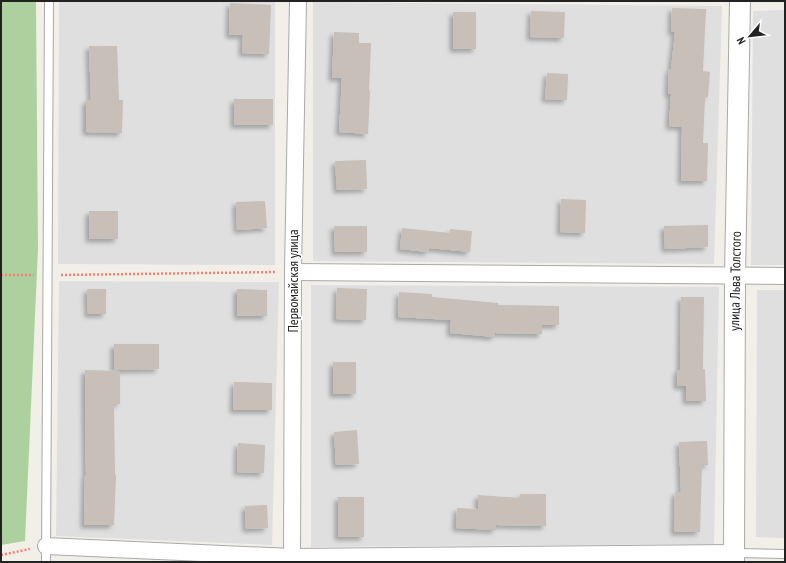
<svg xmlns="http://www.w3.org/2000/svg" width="786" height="563" font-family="'PT Sans Narrow',sans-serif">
<defs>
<filter id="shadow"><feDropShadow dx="-3.5" dy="3.5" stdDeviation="2" flood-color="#0004"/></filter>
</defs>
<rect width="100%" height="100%" fill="#f2efe9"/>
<!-- residential -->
<g fill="#e0dfdf">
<path d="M59,1h216v264l-217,-1z"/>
<path d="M313,2l409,4 -8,258 -401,-3z"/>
<path d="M785,10v255h-34l2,-254z"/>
<path d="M59,281l220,1 -7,263 -216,-9z"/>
<path d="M311,285l408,2 -5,257 -403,3z"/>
<path d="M757,290h28v248l-29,-1z"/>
</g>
<!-- forest -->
<path fill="#add19e" d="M1,1h35l2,248 -13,292 -24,4z"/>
<!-- building -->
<g fill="#c7bfb8" filter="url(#shadow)">
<path d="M230,3l41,2 -2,49 -27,-1 1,-18h-14z"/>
<path d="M672,8l34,1 -3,62 7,1 -2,25h-3l-2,46h5l-1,38h-26l1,-54 -13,-1 2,-32h-3l1,-25h2l4,-37 -4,-1z"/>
<path d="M531,11l34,1 -1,26 -34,-1z"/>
<rect x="453" y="12" width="23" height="37"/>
<path d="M334,32l25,1v10h12l-2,48h1l-2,43 -29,-2 3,-54h-10z"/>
<path d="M89,46h28l2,54h4l-1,33 -36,-1v-32h5z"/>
<path d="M547,73l21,1 -1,26 -22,-1z"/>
<rect x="234" y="99" width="39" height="26"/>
<path d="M366,160l1,29 -30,1 -2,-29z"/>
<path d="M561,199l25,1 -1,33 -25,-1z"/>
<path d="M265,201l2,27 -30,2 -1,-28z"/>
<rect x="89" y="211" width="29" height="28"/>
<path d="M708,225v22l-43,2 -1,-23z"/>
<path d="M334,226h33v26h-32z"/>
<path d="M402,228l48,5v-4l22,2 -2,21 -41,-4 -1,4 -28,-3z"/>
<path d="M337,288l30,1 -1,31 -30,-1z"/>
<path d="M87,289h19v25h-18z"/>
<path d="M237,289l30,1v26h-30z"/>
<path d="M399,292l33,2v3l66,6v2l61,1v19h-17v9l-47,-1v4l-45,-4 1,-13 -53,-3z"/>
<path d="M681,297h23l-1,72h2l1,32h-20v-15h-9v-16h3z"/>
<path d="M114,344h45v25l-45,1z"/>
<rect x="333" y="362" width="23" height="32"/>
<path d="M85,370l35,1v33h-6l1,71h1l-2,50h-30l1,-50h1l-1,-72z"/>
<path d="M234,382l38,1v27h-39z"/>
<path d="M357,430l2,34 -23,1 -2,-33z"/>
<path d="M707,441l1,24h-6l-2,67h-26l1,-40h6l-2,-50z"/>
<path d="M238,443l27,2 -1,28 -27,-1z"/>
<path d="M520,494h26v32l-50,-1v5l-40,-2 1,-20 21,1v-14l42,3z"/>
<rect x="338" y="497" width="26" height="40"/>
<path d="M267,505l1,23 -22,1 -1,-23z"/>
</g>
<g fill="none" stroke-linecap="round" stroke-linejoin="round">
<!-- service casing -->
<g stroke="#a9a9a9" stroke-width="10">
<g id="service">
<path d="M734,553l51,1"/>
<path d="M46,562l3,-561"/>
</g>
</g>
<!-- minor casing -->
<g stroke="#a9a9a9" stroke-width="18">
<g id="minor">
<path d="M293,272l492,4"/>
<path d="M46,546l246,11 442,-4"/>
<path d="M292,562l1,-290 5,-271"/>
</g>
</g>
<!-- tertiary casing -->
<g stroke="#a9a9a9" stroke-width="22">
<path id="tertiary" d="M734,562l1,-286 5,-275"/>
</g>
<!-- path -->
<g stroke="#fa8072" stroke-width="2.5" stroke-dasharray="2 2" stroke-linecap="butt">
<path d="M1,275h33"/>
<path d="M61,275l215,-3"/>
<path d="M1,555l29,-6"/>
</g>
<!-- service -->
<use href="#service" stroke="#fff" stroke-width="8"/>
<!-- minor -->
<use href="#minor" stroke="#fff" stroke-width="16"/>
<!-- tertiary -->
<use href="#tertiary" stroke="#fff" stroke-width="20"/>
</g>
<g text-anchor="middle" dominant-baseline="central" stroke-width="3.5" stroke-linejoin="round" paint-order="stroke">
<!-- street labels -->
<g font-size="14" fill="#222" stroke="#fff">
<text transform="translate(293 281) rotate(-90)">Первомайская улица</text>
<text transform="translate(735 281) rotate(-89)">улица Льва Толстого</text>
</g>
</g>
<!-- border -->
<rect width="786" height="563" fill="none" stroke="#222222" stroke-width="4"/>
<!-- north arrow -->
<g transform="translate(750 36) rotate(242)" stroke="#ffffff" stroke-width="3" paint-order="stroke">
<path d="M0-3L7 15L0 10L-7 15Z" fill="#222222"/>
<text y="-6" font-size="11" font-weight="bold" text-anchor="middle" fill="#222222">N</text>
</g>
</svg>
